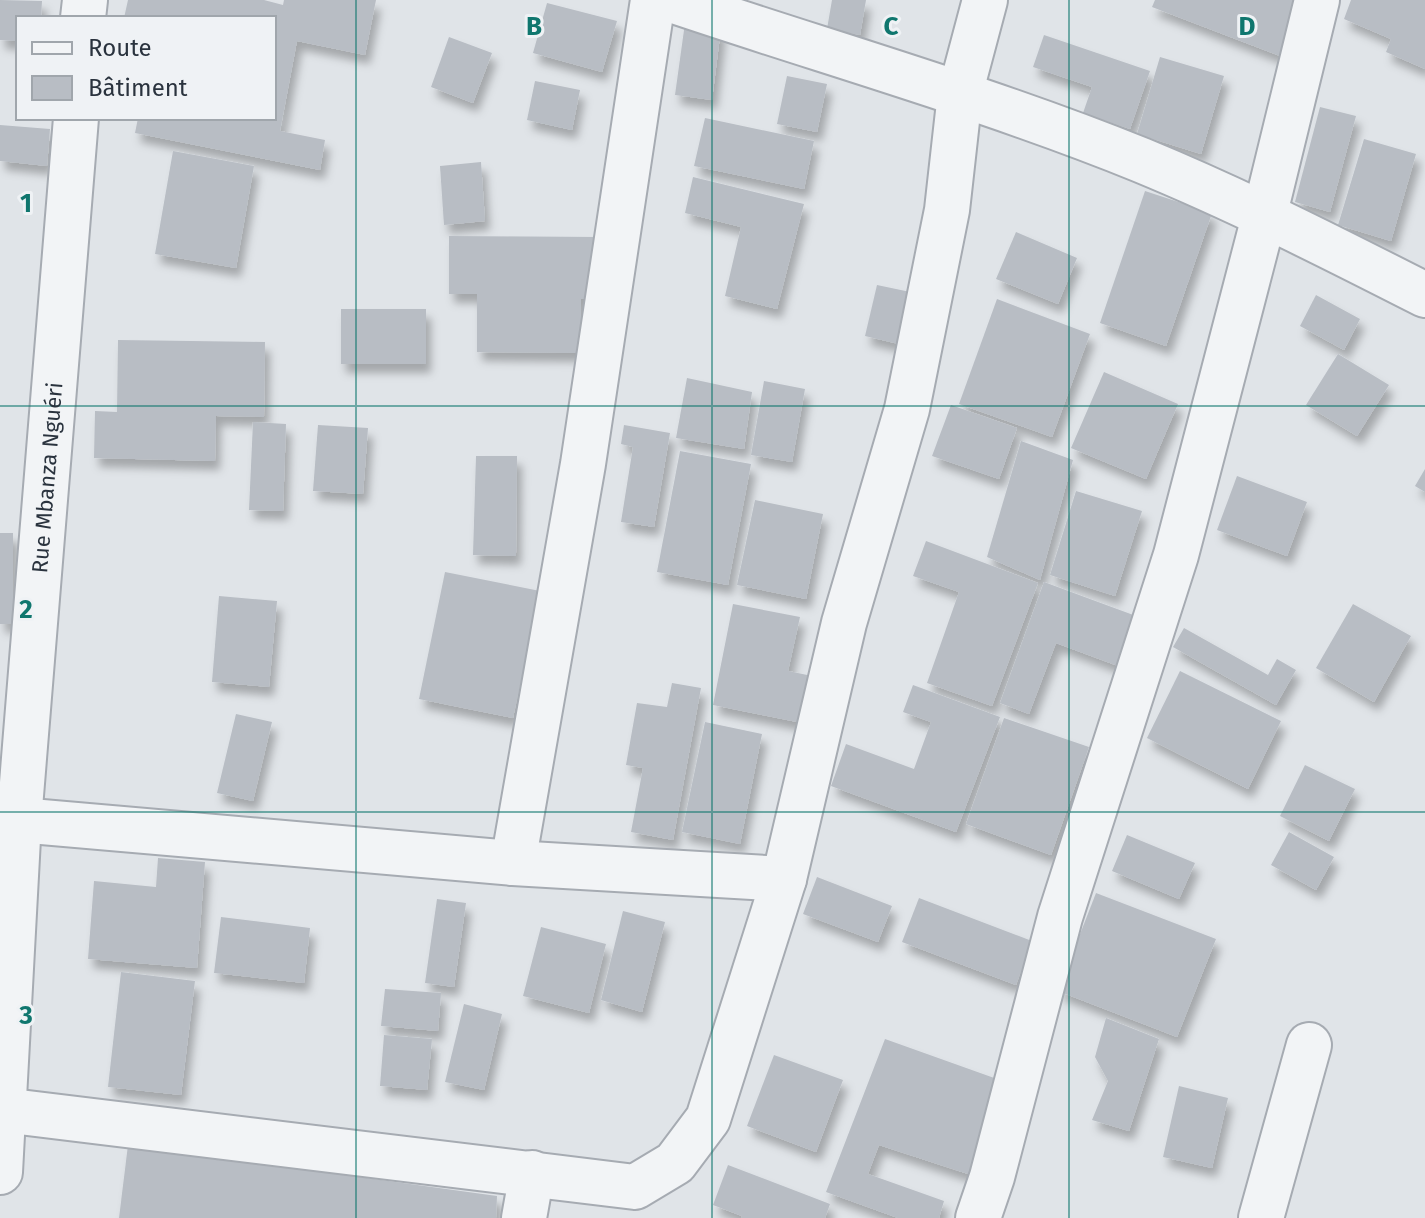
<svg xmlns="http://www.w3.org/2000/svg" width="1425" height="1218" font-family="'Fira Sans',sans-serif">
<defs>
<filter id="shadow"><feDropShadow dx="5" dy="9" stdDeviation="4" flood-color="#0004"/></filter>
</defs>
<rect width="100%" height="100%" fill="#e0e4e8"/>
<!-- building -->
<g fill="#b8bdc4" filter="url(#shadow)">
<path d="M0,0l42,1 -1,17h-23v23l-18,-1z"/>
<path d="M128,0h136l19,5 1,-5h92l-11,55 -68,-14 -17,90 45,9 -5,30 -185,-37 3,-15h136v-100h-150z"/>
<path d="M832,0h34l-6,35 -33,-6z"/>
<path d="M1155,0h147l-22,56 -128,-49z"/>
<path d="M1351,0h74v69l-39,-17 5,-13 -47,-20z"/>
<path d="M547,3l70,18 -15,51 -69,-19z"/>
<path d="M685,23l36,5 -9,72 -37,-5z"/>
<path d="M1044,35l106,36 -20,58 -47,-16 9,-26 -59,-20z"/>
<path d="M449,37l43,16 -19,50 -42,-16z"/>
<path d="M1160,57l64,19 -23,78 -64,-20z"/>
<path d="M787,76l40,8 -10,48 -40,-8z"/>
<path d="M535,81l45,9 -8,40 -45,-10z"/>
<path d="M1320,107l36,9 -26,96 -35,-10z"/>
<path d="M705,118l109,23 -10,48 -110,-23z"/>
<path d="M0,125l50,4 -3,37 -47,-5z"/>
<path d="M1364,139l52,15 -25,87 -53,-16z"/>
<path d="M173,151l81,15 -18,102 -81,-14z"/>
<path d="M481,162l4,59 -41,4 -4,-59z"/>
<path d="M693,177l111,27 -27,105 -52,-13 16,-69 -56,-14z"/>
<path d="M1145,191l67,22 -46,133 -66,-23z"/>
<path d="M1016,232l61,26 -19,46 -62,-25z"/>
<path d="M449,236l149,1 -1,62h-16v54l-104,-1v-58h-28z"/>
<path d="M877,285l38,8 -12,52 -38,-9z"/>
<path d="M1316,295l44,24 -16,31 -44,-24z"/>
<path d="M997,299l93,35 -38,103 -93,-33z"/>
<rect x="341" y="309" width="85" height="55"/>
<path d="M118,340l147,2 -1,75 -48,-1 -1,45 -121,-3 1,-47 22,1z"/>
<path d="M1338,354l51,31 -32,51 -51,-31z"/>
<path d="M1104,372l74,32 -32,75 -75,-31z"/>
<path d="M687,378l65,14 -8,57 -68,-11z"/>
<path d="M764,381l41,8 -13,73 -41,-7z"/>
<path d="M951,405l66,23 -18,51 -67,-23z"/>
<path d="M253,422l33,2 -3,87 -34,-1z"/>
<path d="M318,425l50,3 -5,66 -50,-3z"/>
<path d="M624,425l46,8 -16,94 -33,-5 12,-75 -12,-3z"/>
<path d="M1021,441l52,19 -33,120 -53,-23z"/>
<path d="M680,451l71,13 -23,121 -71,-13z"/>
<path d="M476,456h41l-1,100 -43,-1z"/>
<path d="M1425,469v23l-10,-6z"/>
<path d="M1237,476l70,26 -20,54 -70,-26z"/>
<path d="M1076,491l66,20 -27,85 -65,-21z"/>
<path d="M755,500l68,14 -17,85 -69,-14z"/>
<rect x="0" y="533" width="13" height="91"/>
<path d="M926,541l112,42 -46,123 -65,-23 32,-91 -46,-16z"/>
<path d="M445,572l95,19 -27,127 -94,-19z"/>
<path d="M1044,582l92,34 -18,50 -62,-23 -27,71 -29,-11z"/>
<path d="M219,596l58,5 -8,86 -57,-5z"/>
<path d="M733,604l67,13 -12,54 24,5 -10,47 -89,-18z"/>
<path d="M1353,604l58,32 -37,66 -58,-34z"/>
<path d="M1184,628l84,47 9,-16 19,11 -20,35 -103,-58z"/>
<path d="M1180,671l101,50 -33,68 -101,-51z"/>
<path d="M672,683l29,5 -28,152 -42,-8 12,-64 -17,-3 11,-62 30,4z"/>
<path d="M913,685l87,32 -44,115 -125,-46 15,-42 68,25 17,-47 -28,-10z"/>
<path d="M236,714l36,8 -19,79 -36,-8z"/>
<path d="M1004,718l85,29 -38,108 -85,-31z"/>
<path d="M705,722l57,12 -22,110 -58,-12z"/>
<path d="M1305,765l50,24 -26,52 -49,-25z"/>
<path d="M1289,832l45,25 -18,33 -45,-25z"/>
<path d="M1127,835l68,28 -16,36 -67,-28z"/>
<path d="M158,858l47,4 -8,106 -109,-9 6,-78 62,6z"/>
<path d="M817,877l75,29 -14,36 -75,-28z"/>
<path d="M1096,893l120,46 -39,98 -119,-46z"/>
<path d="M919,898l113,43 -16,44 -114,-43z"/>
<path d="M437,899l29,4 -12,84 -29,-4z"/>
<path d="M623,911l42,11 -23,90 -41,-12z"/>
<path d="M221,917l89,11 -6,55 -90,-10z"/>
<path d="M541,927l65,17 -17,69 -66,-17z"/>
<path d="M121,972l74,9 -14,114 -73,-8z"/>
<path d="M385,989l56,4 -3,38 -57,-5z"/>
<path d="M464,1004l38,10 -18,76 -39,-8z"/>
<path d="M1106,1018l53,21 -30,92 -37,-11 16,-39 -13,-24z"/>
<path d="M384,1035l48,4 -5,51 -47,-4z"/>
<path d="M885,1039l112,40 -18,102 -11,-7 -89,-29 -11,29 76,27 -5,17h-41l-72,-26z"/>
<path d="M774,1055l69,25 -27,72 -69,-26z"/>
<path d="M1179,1086l49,12 -16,70 -49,-11z"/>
<path d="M128,1145l369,51 -1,22h-377z"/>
<path d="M728,1165l102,39 -5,14h-84l1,-2 -29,-11z"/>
</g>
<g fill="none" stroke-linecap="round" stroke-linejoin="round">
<!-- minor casing -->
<g stroke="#a6abb2" stroke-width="48">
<g id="minor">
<path d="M671,0c157,53 317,98 470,160 97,40 190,87 284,135"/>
<path d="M83,18l2,-18"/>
<path d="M19,820l494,43 271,16"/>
<path d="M513,863l70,-399 70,-464"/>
<path d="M3,1110l632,77 40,-24 33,-44 76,-240 60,-256 63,-214 40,-199 13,-116 25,-94"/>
<path id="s1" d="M0,1172l19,-352 57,-702"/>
<path d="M524,1218l8,-45"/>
<path d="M978,1218l14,-41 68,-260 116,-362 89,-342 52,-213"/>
<path d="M1261,1218l48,-173"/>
</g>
</g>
<!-- minor -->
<use href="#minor" stroke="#f2f4f6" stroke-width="44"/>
</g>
<!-- grid -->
<path fill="none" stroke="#0f766e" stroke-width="2" stroke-opacity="0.55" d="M356,0v1218M712,0v1218M1069,0v1218M0,406h1425M0,812h1425"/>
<g text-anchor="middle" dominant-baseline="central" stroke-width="6" stroke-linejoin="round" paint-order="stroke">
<!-- street labels -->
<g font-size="22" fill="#2a333e" stroke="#eff2f5">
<text stroke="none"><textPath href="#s1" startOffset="696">Rue Mbanza Nguéri</textPath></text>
</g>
</g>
<g font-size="26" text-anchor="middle" font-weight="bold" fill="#0f766e" stroke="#eff2f5" stroke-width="6" stroke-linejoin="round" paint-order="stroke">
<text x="534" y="35">B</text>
<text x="891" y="35">C</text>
<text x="1247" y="35">D</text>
<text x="26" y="212">1</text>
<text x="26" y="618">2</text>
<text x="26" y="1024">3</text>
</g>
<!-- legend -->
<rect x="16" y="16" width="260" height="104" fill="#eff2f5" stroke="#a0a6ac" stroke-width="2"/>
<rect x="32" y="42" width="40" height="12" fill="#f2f4f6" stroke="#a0a6ac" stroke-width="2"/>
<text x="88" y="56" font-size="24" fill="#2a333e">Route</text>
<rect x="32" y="76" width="40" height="24" fill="#b8bdc4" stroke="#a0a6ac" stroke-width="2"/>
<text x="88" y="96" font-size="24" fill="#2a333e">Bâtiment</text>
</svg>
